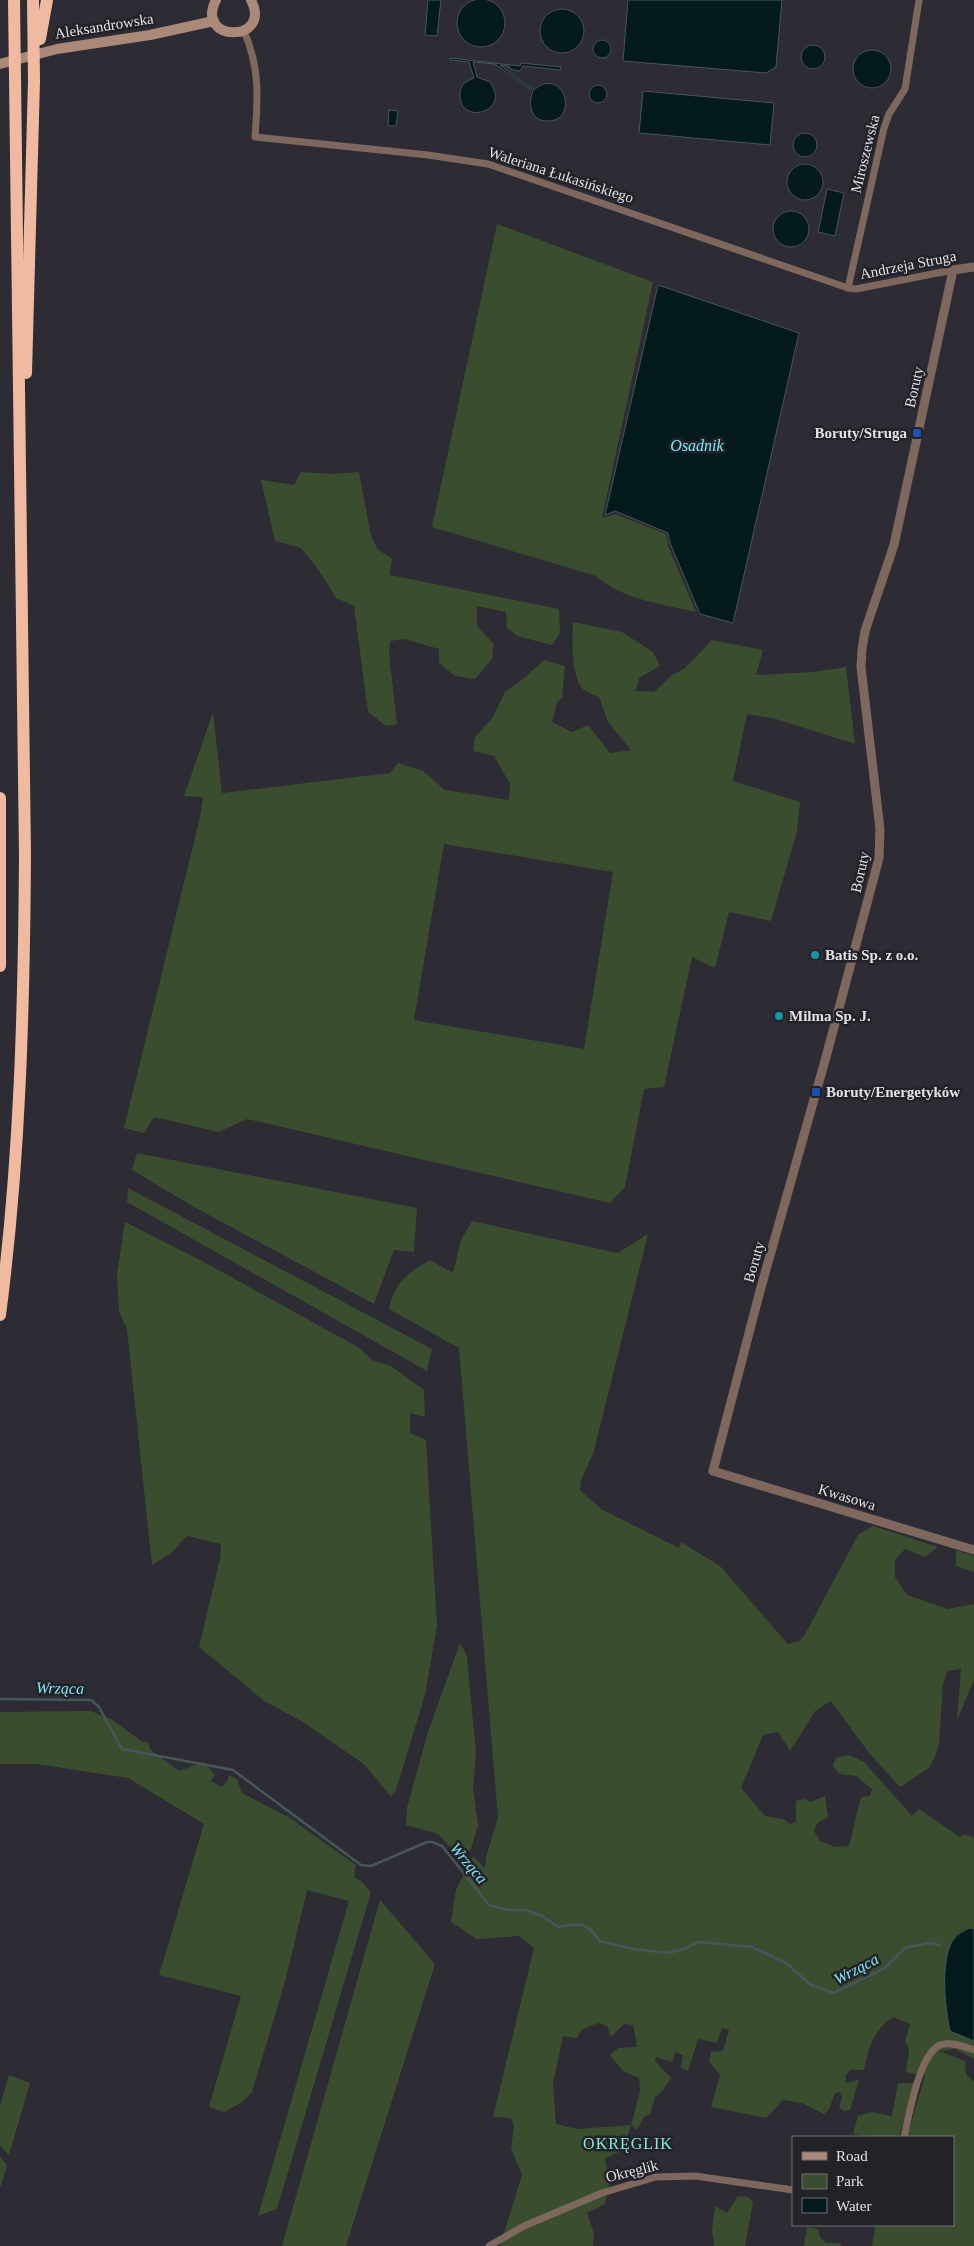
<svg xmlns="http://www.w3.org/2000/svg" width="974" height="2246" font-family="Georgia,serif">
<rect width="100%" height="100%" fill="#2d2b33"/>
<!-- green -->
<g fill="#3a4e2f" fill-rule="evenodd">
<path d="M497,224l156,58 -51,236 13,-4 51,20 2,12 28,66c-34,-8 -73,-12 -100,-36l-164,-49z"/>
<path d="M301,472l33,2 25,-2 12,64 7,14 14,8 -2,17 169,34 1,24 -8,12 -35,-9 -10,-8 -1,-16 -29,-6v20l17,18 -2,15 -17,20 -20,-3 -16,-13v-14l-34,-10 -15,2 -1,13 8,70 -11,2 -18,-14 -14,-106 -18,-8 -18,-29 -17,-21 -26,-7 -14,-61 33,5z"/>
<path d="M573,622l49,10 31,20 7,14 -21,12 -3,13 18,1 18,-17 12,-6 28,-29 51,10 -7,25 57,-3 33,-5 9,77 -79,-25 -29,-5 -14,67 67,21 -3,29 -26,90 -42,-9 -14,56 -23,-11 -28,130 -20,2 -19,98 -15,16 -363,-84 -28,13 -65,-15 -10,16 -20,-5 76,-311 3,-20 -19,-1 29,-84 9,81 168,-20 8,-10 25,8 22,19 64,10 1,-16 -16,-28 -21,-5 2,-14 18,-20 12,-25 18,-13 21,-19 21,6 -3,32 -5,4 -5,20 20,10 16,-7 22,28 21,-3 -23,-28 -9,-25c-5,-2 -11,-4 -15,-7 -13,-11 -12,-52 -11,-68zM444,844l169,28 -29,177 -170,-29z"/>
<path d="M137,1153l280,55 -3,44 -20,-2 -20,54 -180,-97 -62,-37z"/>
<path d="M128,1188l304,161 -5,22 -300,-169z"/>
<path d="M472,1221l146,32 30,-19 -55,220 -12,26 -1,10 21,19 78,39 2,-6 39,24 68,78 11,-3 5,-5 54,-101 15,-9 65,21 -13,10 -20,-8 -10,11v17l12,18 41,14 26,-5v76l-17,40 4,-51 -14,2 -4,14 -4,58 -4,14 -6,11 -29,19 -31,-34 -38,-52 -15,9 -26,41 -12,-19 -15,3 -22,53 24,28 18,3 7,5 6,-2v-21l8,-2 7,3 14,-6 3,21 -10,5 -4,9 6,10 15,6 14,-1 12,-49 9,-1 2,-7 -16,-13 -16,-2 -7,-8 3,-9 13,-2 15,7 48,54 7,-7 41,28 5,-3 9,4v91c-39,-5 -29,80 -24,101l24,11v18l-19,-10 -16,2 26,10 1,13 8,8v164h-102l3,-21h78v-88h-46l18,-61 -19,-4 3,-23 -4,-7 5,-18 -17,-7c-19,12 -25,32 -29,53h-14l-4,5v8l13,-3 -9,30 -7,1 -4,-4 3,-9 -2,-6 -5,1 -6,16 -5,5 -22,-11 -19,-3 -17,18 -55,-11 9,-32 -11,-14 2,-9 12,-1 6,-21 -7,-2 -5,15 -19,-4 -10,32 -7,-3 2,-13 -8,-3 -3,10 -16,-5 -1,4 16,17 -9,13 -7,6 -5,17 -6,3 -7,13 -6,-5 -8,25 -18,9 5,22 -5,23 -18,9 7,20 -1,13h-93l22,-71 -11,-26 3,-23 -3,-8 -18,-1 41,-169 -15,-12 -42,3 -26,-17 5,-32 17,-34 12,12 1,-11 12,-39 -39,-470 -70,-39c7,-28 17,-35 41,-49l23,13 8,-33zM598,2023l9,3 4,11 13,-13 9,1 4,22 -19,1 -8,7 13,16 16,7 1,13 -9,34 -54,4 -21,-5 -3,-40 10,-48 14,2 4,-8z"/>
<path d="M125,1222l77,39 156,86 14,13 19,6 33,24 1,27 -15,-4v20l16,7 11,186 -12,69 -29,95 -5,7 -26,-32 -62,-43 -39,-21 -65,-54 21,-88 1,-15 -34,-8 -16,17 -19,12 -25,-236 -8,-17 -2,-38z"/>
<path d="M956,1550l18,6v16l-18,-6z"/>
<path d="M460,1643l7,13 9,97 -3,36 5,36 -7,24 -8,7 -10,-6 -15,-16 -32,-9 1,-17 21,-76z"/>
<path d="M91,1711l22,9 28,21 8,2 1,6 29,22 25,-9 11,13 -4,6 11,6 6,-7 1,-5 8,4 5,14 48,25 66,47 -2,13 7,3 10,11 -94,317 -19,7 91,-315 -42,-11 -21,88 -34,114 -11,11 -17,9 -15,-5 32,-111 -82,-21 45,-151 -76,-46 -91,-14h-37v-52z"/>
<path d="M380,1900l55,64 -89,282h-64z"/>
<path d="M9,2075l21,8 -21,72 -9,-9v-41z"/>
<path d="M898,2083h17l-16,54h-26l-20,-3 5,-18 13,-4 21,4z"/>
<path d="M0,2156l7,9 -6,21h-1z"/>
<path d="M738,2196l10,1 5,5 -8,44h-31l-2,-15 3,-25 12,7z"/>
<path d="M807,2227l11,2 2,8 6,6h14l2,3h-38z"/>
</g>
<!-- water -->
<g fill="#051a1d" stroke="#475659">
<circle cx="481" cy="23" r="24"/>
<path d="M428,0h13l-4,36 -12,-1z"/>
<path d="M628,0h154l-6,67 -10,6 -143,-12z"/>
<circle cx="562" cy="31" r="22"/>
<circle cx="602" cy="49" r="9"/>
<circle cx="813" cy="57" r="12"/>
<circle cx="872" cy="69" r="19"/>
<path d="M450,58l70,8 1,-3 40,4 -1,3 -37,-4 -3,5 -10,-2 -1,-3 -9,-1 34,25c30,-26 47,33 12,31 -16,-1 -18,-18 -13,-30l-38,-27 -22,-2 4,15 13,5c22,31 -32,44 -30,12 0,-9 6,-13 14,-16l-5,-16 -19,-2z"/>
<circle cx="598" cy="94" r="9"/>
<path d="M643,91l131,12 -4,42 -131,-12z"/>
<path d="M389,110l9,1 -2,15h-8z"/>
<circle cx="805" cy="145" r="12"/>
<circle cx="805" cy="182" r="18"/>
<path d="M827,189l17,4 -9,43 -17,-4z"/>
<circle cx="791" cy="229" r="18"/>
<path d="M658,285l141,48 -66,290 -33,-9 -30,-71 -2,-10 -53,-22 -10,4z"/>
<path d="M970,1928l4,1v112l-24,-10c-5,-23 -9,-64 0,-85 3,-9 11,-14 20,-18z"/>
</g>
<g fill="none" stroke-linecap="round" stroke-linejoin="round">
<!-- stream -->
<path stroke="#475659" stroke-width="2.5" d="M0,1699l91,1 8,7 23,42 111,21 128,95 10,1 56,-24h5l10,4 47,59 20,5h17l16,6 16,11c20,-4 30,-6 41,14l35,8 33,4 14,-3 18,-8 53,5 34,16 25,22 23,8 51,-25 20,-20 23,-5 12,2"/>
<!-- minor -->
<g stroke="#7e685e" stroke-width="7">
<path d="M244,31c16,37 14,66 11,106l173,18 60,9 360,124 8,1 97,-19"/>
<path d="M848,288l36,-160 5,-14 16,-25 14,-89"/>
<path d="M904,2137c5,-21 15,-83 36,-92 10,-4 25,2 34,5"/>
<path d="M489,2246l35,-20 78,-33 54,-16 39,-1 98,14"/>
</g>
<!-- tertiary -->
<path stroke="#7e685e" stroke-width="9" d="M974,267l-21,3 -59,275 -29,86 -3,18 -1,18 19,162 -1,29 -53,199 -66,234 -47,180 261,79"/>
<!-- secondary -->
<g stroke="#ab8979" stroke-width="10">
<path d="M216,0c-22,43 57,43 35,0"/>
<path d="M0,64l57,-15 93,-14 64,-14"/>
</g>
<!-- motorway -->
<g stroke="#efbaa0" stroke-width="12">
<path d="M40,39l7,-39"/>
<path d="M26,373l8,-292 -1,-81"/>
<path d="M0,798v168"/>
<path d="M0,1315c20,-153 24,-307 25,-460l-11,-855"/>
</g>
</g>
<!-- markers -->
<g fill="#1a4fb4" stroke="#232229" stroke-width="2">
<rect x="912" y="428" width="10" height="10" rx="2.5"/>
<rect x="811" y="1087" width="10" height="10" rx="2.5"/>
</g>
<g fill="#0f9aa8" stroke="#232229" stroke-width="2">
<circle cx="815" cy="955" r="5"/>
<circle cx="779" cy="1016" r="5"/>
</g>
<g text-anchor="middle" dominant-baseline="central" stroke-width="5" stroke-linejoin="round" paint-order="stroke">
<!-- street labels -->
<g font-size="15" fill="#e2e1e6" stroke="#232229">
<text transform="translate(104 26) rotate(-9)">Aleksandrowska</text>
<text transform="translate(865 154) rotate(-76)">Miroszewska</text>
<text transform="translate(561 175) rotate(18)">Waleriana Łukasińskiego</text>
<text transform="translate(908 265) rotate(-11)">Andrzeja Struga</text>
<text transform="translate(914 387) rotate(-77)">Boruty</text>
<text transform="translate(860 872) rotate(-77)">Boruty</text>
<text transform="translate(754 1262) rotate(-74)">Boruty</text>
<text transform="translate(847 1497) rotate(17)">Kwasowa</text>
<text transform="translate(632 2171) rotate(-14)">Okręglik</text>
</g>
<!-- poi labels -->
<g font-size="15" font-weight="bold" fill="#e2e1e6" stroke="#232229" text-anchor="start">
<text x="907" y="433" text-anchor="end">Boruty/Struga</text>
<text x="825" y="955">Batis Sp. z o.o.</text>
<text x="789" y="1016">Milma Sp. J.</text>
<text x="826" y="1092">Boruty/Energetyków</text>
</g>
<!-- water labels -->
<g font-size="16" font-style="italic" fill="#7be7f5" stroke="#232229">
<text x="697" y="445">Osadnik</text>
<text transform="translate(60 1688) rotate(1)">Wrząca</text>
<text transform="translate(469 1863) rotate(50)">Wrząca</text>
<text transform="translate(856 1969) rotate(-28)">Wrząca</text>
</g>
<!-- neighbourhood labels -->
<g font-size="16" letter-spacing="1" fill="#81e9da" stroke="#232229">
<text x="628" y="2143">OKRĘGLIK</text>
</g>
</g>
<!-- legend -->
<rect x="792" y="2136" width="162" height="90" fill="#232229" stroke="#6f6e75"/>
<rect x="802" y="2152" width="25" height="8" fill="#ab8979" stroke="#6f6e75"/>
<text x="836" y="2161" font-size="15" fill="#e2e1e6">Road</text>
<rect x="802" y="2174" width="25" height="15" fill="#3a4e2f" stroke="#6f6e75"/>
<text x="836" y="2186" font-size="15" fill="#e2e1e6">Park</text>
<rect x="802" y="2198" width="25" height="15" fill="#051a1d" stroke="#6f6e75"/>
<text x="836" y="2211" font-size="15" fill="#e2e1e6">Water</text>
</svg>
